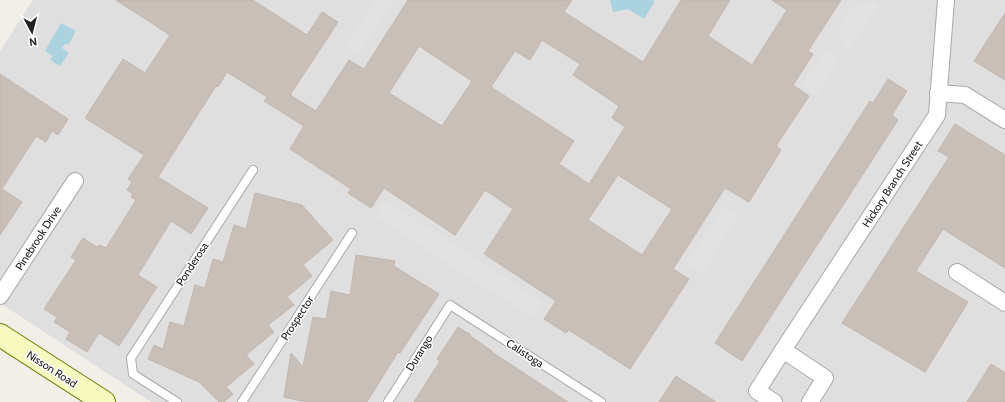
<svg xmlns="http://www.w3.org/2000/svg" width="1005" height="402" font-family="Cabin,sans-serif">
<rect width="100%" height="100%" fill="#f2efe9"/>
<!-- residential -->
<path fill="#e0dfdf" d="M33,0h972v402h-854l-151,-99v-252z"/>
<!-- parking -->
<g fill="#e2e2e2">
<path d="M375,0h21l-37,55 -14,-10z"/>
<path d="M872,1l8,3 -33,48 -3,-2 -5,-15 1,-11 4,-9 7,-7z"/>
<path d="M825,49l15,10 -23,37 -16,-10z"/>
<path d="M385,200l158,102 -11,16 -157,-102z"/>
<path d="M724,206l15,10 -36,57 -16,-10z"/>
</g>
<!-- water -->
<g fill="#aad3df">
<path d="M610,0h42l3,1 -11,18 -16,-10 -15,3z"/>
<path d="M61,23l15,8 -7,13h-4l-3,4 7,5 -9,13 -10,-6 3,-4 -8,-5z"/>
</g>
<!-- building -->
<g fill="#c7bfb8" stroke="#c4b6ab" fill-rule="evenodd">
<path d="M116,0h137l54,35 15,-23 16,10 -48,73 26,16 33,-51 15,9 44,-69h164l-8,12 79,50 38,-62h49l-22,36 44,29 35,-55 -15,-10h69l-33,51 5,3 -20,31 16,11 -33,50 5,4 -32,52 -24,-14 -52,81 16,10 -59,90 -61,-39 -3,3 -22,-14 12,-18 -72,-47 29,-45 -28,-19 -30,45 -71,-47 -13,20 -23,-15 3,-4 -61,-40 14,-23 -40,-25 3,-4 -40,-25 -9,15 -2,-1 -58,91 50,31 -17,26 -20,-13 -33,54 19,12 -38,59 -20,-13 -12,19 -21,-13 4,-7 -16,-10 3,-5 -13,-8 32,-49 -5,-3 12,-19 14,9 2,-2 7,3 30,-48 -5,-3 2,-3 -6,-4 5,-8 -4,-3 16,-24 -59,-37 38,-59 22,14 25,-38zM542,40l38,24 -7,11 46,31 -7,12 13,9 -36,57 -30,-20 15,-23 -83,-54 24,-36 15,9zM419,46l53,35 -30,45 -53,-33zM618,175l54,34 -30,46 -54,-35z"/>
<path d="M1005,13v67l-31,-19z"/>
<path d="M0,74l68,45 -10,16 -6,-4 -6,11 -10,-6 -34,53 20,13 -22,33z"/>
<path d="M888,79l19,12 -15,24 6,5 -156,241 -27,-18 155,-242 3,2z"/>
<path d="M955,124l50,31v113l-62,-39 -27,42 52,31 -43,70 -83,-49 107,-166 -11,-6z"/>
<path d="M255,193l47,12 31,35 -30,25 9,11 -25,21 7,8 -26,20 6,7 -28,23 8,9 -28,23 7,7 -9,8h-5l-20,-20 -51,-23 6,-14 9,4 7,-27 14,4 11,-41 10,3 8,-29 10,3 11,-37 12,4z"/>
<path d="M356,255l39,6 -1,5 45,28 -39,59 -2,-1 -31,50h-61l-22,-5 7,-44 12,14 10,-50 13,2 5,-28 19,4z"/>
<path d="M458,327l13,8 -1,1 22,15v1l76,50h-154l26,-41 -3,-2z"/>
<path d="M991,364l14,9v29h-38z"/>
<path d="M676,376l40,26h-57z"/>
</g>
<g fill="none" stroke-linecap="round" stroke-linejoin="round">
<!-- lane casing -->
<g stroke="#a9a9a9" stroke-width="10">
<g id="lane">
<path d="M177,402l-44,-28 -2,-16 122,-188"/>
<path d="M242,402l110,-169"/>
<path d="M388,402l62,-97 151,97"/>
</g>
</g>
<!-- street casing -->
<g stroke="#a9a9a9" stroke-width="18">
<g id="street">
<path d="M938,93l27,2 40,25"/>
<path d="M957,272l48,31"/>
<path d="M0,296l75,-115"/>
<path d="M783,350l154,-235 9,-115"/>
<path d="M774,402l-17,-11 26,-41 42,28 -15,24"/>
</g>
</g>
<!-- secondary casing -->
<g stroke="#707d05" stroke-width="24">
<path id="secondary" d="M0,335l104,67"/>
</g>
<!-- lane -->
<use href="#lane" stroke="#fff" stroke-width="8"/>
<!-- street -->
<use href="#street" stroke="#fff" stroke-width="16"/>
<!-- secondary -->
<use href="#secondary" stroke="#f7fabf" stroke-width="22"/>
</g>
<g text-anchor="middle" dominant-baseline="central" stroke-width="3" stroke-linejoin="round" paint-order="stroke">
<!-- street labels -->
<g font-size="11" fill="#222" stroke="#fff">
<text transform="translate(892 184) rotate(-57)">Hickory Branch Street</text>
<text transform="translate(38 238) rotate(-57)">Pinebrook Drive</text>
<text transform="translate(192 264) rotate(-57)">Ponderosa</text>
<text transform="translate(297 318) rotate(-57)">Prospector</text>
<text transform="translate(419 353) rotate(-58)">Durango</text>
<text transform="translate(525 353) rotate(33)">Calistoga</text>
<text transform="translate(52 369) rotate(33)">Nisson Road</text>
</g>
</g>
<!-- north arrow -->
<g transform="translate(32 32) rotate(173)" stroke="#ffffff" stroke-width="3" paint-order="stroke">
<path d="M0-3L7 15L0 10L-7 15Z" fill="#222222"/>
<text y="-6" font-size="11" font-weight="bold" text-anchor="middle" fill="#222222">N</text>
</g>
</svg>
